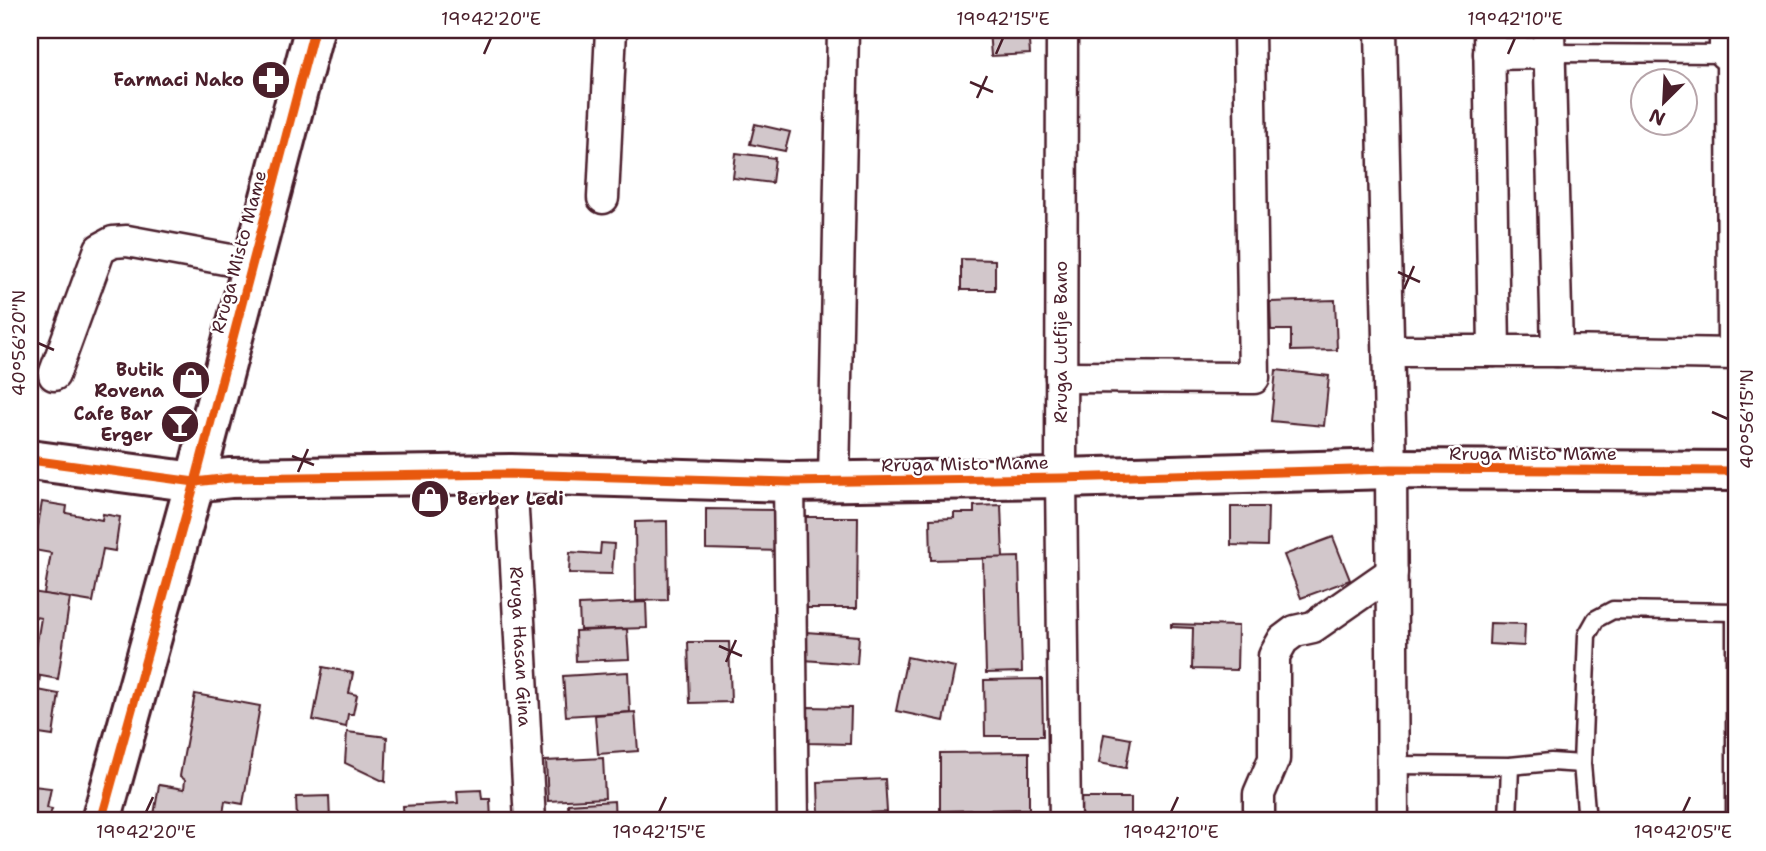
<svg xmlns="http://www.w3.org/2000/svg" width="1766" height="851" font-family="'Shantell Sans',sans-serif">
<rect width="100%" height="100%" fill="#fff"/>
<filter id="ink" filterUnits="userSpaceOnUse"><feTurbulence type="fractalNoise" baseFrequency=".0143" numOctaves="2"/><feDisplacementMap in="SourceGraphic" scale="14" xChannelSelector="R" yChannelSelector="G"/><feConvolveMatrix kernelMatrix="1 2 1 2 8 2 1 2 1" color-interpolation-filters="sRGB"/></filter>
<g filter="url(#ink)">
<!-- building -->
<g fill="#d2c7cb" stroke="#4a1f2b" stroke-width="2">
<path d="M989,30h39l2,24 -39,2z"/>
<path d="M755,124l35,8 -5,19 -35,-7z"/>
<path d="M736,153l39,5 -3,25 -39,-5z"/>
<path d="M961,259l34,1v30h-34z"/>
<path d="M1335,300l2,50 -46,1v-21h-20l-1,-28z"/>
<path d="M1276,370l53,6 -5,50 -53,-5z"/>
<path d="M42,502l25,4 -1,7 36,7 1,-6 17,3 -5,34 -12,-2 -10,53 -49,-8 7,-41 -17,-3z"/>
<path d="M1001,505l2,53 -72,2 -1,-41 24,-1v-5h20v-7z"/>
<path d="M1231,507h37l-1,39 -36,-1z"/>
<path d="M706,509l75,1 -1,41 -74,-2z"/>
<path d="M802,517h56l-1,91h-56z"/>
<path d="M667,521l1,79 -32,1 -1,-79z"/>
<path d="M1333,537l17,43 -49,18 -17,-43z"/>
<path d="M601,543l13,1 -2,30 -43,-1 1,-21 30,2z"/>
<path d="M1019,557l3,115 -36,1 -3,-115z"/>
<path d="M32,592l38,6 -12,81 -28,-5v-20h5l6,-36 -11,-2z"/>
<path d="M646,602l1,26 -67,2 -1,-25z"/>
<path d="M1490,623l35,1 -1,22 -35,-2z"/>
<path d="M1171,624l67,2 -1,44 -45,-1 1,-41 -22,-1z"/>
<path d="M627,629l2,30 -53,2 -1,-30z"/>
<path d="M806,632l53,4 -2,28 -53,-4z"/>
<path d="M688,642h41l2,60 -41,1z"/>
<path d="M907,657l48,10 -11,54 -48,-10z"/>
<path d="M323,667l30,6 -4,20 8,2 -4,19h-5l-2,13 -33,-7z"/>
<path d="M628,672l2,40 -64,4 -3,-40z"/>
<path d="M30,674l10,2 -10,71z"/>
<path d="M1042,679l1,57h-58l-1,-56z"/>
<path d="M38,690l21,4 -6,42 -21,-3z"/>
<path d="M195,694l65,12 -17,98 -18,-3 -3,20h-69l6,-36 25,4 1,-9 -5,-4z"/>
<path d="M808,707l43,1 -1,36 -43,-1z"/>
<path d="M635,712l3,39 -40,3 -3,-39z"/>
<path d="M347,732l40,5 -2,45 -40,-19z"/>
<path d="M1104,734l27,5 -5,29 -27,-5z"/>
<path d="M1029,752v57l-89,2v-58z"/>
<path d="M603,758l2,40 -57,3 -2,-40z"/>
<path d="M885,779l2,33 -68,3 -1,-33z"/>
<path d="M33,786l18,2 -4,20 5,1 -4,12h-18z"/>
<path d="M481,790l1,9h8l1,22h-87l-1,-15 55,-3 -1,-12z"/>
<path d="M329,796l1,25h-33l-1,-24z"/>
<rect x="1070" y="798" width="61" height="23"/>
<path d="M614,801l1,20h-46l-1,-17z"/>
</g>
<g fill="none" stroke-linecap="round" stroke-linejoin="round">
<!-- lane casing -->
<g stroke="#4a1f2b" stroke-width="21">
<g id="lane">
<path d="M1549,53l176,1 1,300"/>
<path d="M1735,612v209"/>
<path d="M1582,764l5,57"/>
<path d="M1393,765l117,1 41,-4 31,2 5,-129 9,-16 17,-9 123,2"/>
<path d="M1508,821l2,-55"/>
</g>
</g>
<!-- street casing -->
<g stroke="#4a1f2b" stroke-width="35">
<g id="street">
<path d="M1062,30l-1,448 4,343"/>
<path d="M1381,30l10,439 2,352"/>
<path d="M1489,30l5,321"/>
<path d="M1549,30l8,321 179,3"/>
<path d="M1489,54l60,-1"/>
<path d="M1725,54v-24"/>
<path d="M603,198l8,-168"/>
<path d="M1389,351h168"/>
<path d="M54,375l46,-126 13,-7 14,-1 125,23"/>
<path d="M1061,377l193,1 -5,-348"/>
<path id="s1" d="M511,474l19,347"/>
<path d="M834,481l9,-451"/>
<path d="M789,482l4,339"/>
<path d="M1259,821v-27l15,-35v-103l9,-16 12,-9 18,-4 79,-55"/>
</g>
</g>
<!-- secondary casing -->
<g stroke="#4a1f2b" stroke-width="44">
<g id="secondary">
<path d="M30,460l165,22 35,-4 281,-4 278,8 272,-4 330,-9 345,2"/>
<path d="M101,821l94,-339 119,-452"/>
</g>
</g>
<!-- lane -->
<use href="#lane" stroke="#fff" stroke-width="16"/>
<!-- street -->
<use href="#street" stroke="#fff" stroke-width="30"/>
<!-- secondary -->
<use href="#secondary" stroke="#fff" stroke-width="38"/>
<!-- cycleway casing -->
<g stroke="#fff" stroke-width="13">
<g id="cycleway">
<path d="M30,460l165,22 35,-4 281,-4 278,8 272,-4 330,-9 345,2"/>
<path d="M101,821l94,-339 119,-452"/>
</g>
</g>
<!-- cycleway -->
<use href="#cycleway" stroke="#e8590c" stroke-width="9"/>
</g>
</g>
<!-- ticks -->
<path fill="none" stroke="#4a1f2b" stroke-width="2.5" d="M484,54l7,-16M996,54l7,-16M1508,54l7,-16M970,82l23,10M977,98l10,-22M1398,272l22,10M1404,289l10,-23M38,343l16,7M1712,412l16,7M292,456l22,9M298,472l10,-23M719,646l23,10M726,662l10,-22M146,812l7,-15M659,812l7,-15M1171,812l7,-15M1683,812l7,-15"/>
<!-- icons -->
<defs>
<g id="pharmacy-disc" transform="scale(2.0125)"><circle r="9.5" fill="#4a1f2b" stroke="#fff"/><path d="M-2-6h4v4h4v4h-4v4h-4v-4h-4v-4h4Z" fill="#fff"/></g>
<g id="shop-disc" transform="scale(2.0125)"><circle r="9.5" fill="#4a1f2b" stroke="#fff"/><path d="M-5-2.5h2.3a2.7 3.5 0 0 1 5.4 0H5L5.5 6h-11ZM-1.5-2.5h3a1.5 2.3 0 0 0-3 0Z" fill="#fff"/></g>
<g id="bar-disc" transform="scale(2.0125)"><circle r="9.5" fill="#4a1f2b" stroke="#fff"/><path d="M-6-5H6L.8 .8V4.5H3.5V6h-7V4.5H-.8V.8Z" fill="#fff"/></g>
</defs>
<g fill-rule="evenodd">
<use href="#pharmacy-disc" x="271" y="80"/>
<use href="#shop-disc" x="191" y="380"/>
<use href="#bar-disc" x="180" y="424"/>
<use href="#shop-disc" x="430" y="499"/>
</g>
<g text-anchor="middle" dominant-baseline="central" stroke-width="5" stroke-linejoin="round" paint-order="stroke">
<!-- poi labels -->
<g font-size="18" font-weight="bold" fill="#4a1f2b" stroke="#fff" text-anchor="end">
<text x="244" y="80">Farmaci Nako</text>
<text x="164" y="370">Butik<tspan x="164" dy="21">Rovena</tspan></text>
<text x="153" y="414">Cafe Bar<tspan x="153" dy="21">Erger</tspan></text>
<text x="457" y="499" text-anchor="start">Berber Ledi</text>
</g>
<!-- street labels -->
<g font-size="18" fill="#4a1f2b" stroke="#fff">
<text transform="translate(239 252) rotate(-75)">Rruga Misto Mame</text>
<text transform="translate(1061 342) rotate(-90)">Rruga Lutfije Bano</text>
<text x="1533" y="454">Rruga Misto Mame</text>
<text transform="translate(965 464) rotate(-1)">Rruga Misto Mame</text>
<text stroke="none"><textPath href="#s1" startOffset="173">Rruga Hasan Gina</textPath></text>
</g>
</g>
<!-- margin -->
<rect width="1766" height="851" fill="none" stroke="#fff" stroke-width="77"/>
<!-- north arrow -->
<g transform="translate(1664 102) rotate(204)"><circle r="33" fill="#ffffff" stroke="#b7a5aa" stroke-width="2"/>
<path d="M0-5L12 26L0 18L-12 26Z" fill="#4a1f2b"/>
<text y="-10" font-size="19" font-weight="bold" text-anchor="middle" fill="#4a1f2b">N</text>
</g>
<rect x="38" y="38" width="1690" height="774" fill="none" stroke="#4a1f2b" stroke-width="2.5"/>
<g font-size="18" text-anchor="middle" fill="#4a1f2b">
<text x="491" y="25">19°42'20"E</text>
<text x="1003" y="25">19°42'15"E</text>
<text x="1515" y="25">19°42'10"E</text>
<text transform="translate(19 343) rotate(-90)" y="6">40°56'20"N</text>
<text transform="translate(1747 419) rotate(-90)" y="6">40°56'15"N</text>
<text x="146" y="838">19°42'20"E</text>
<text x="659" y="838">19°42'15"E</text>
<text x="1171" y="838">19°42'10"E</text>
<text x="1683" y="838">19°42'05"E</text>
</g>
</svg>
